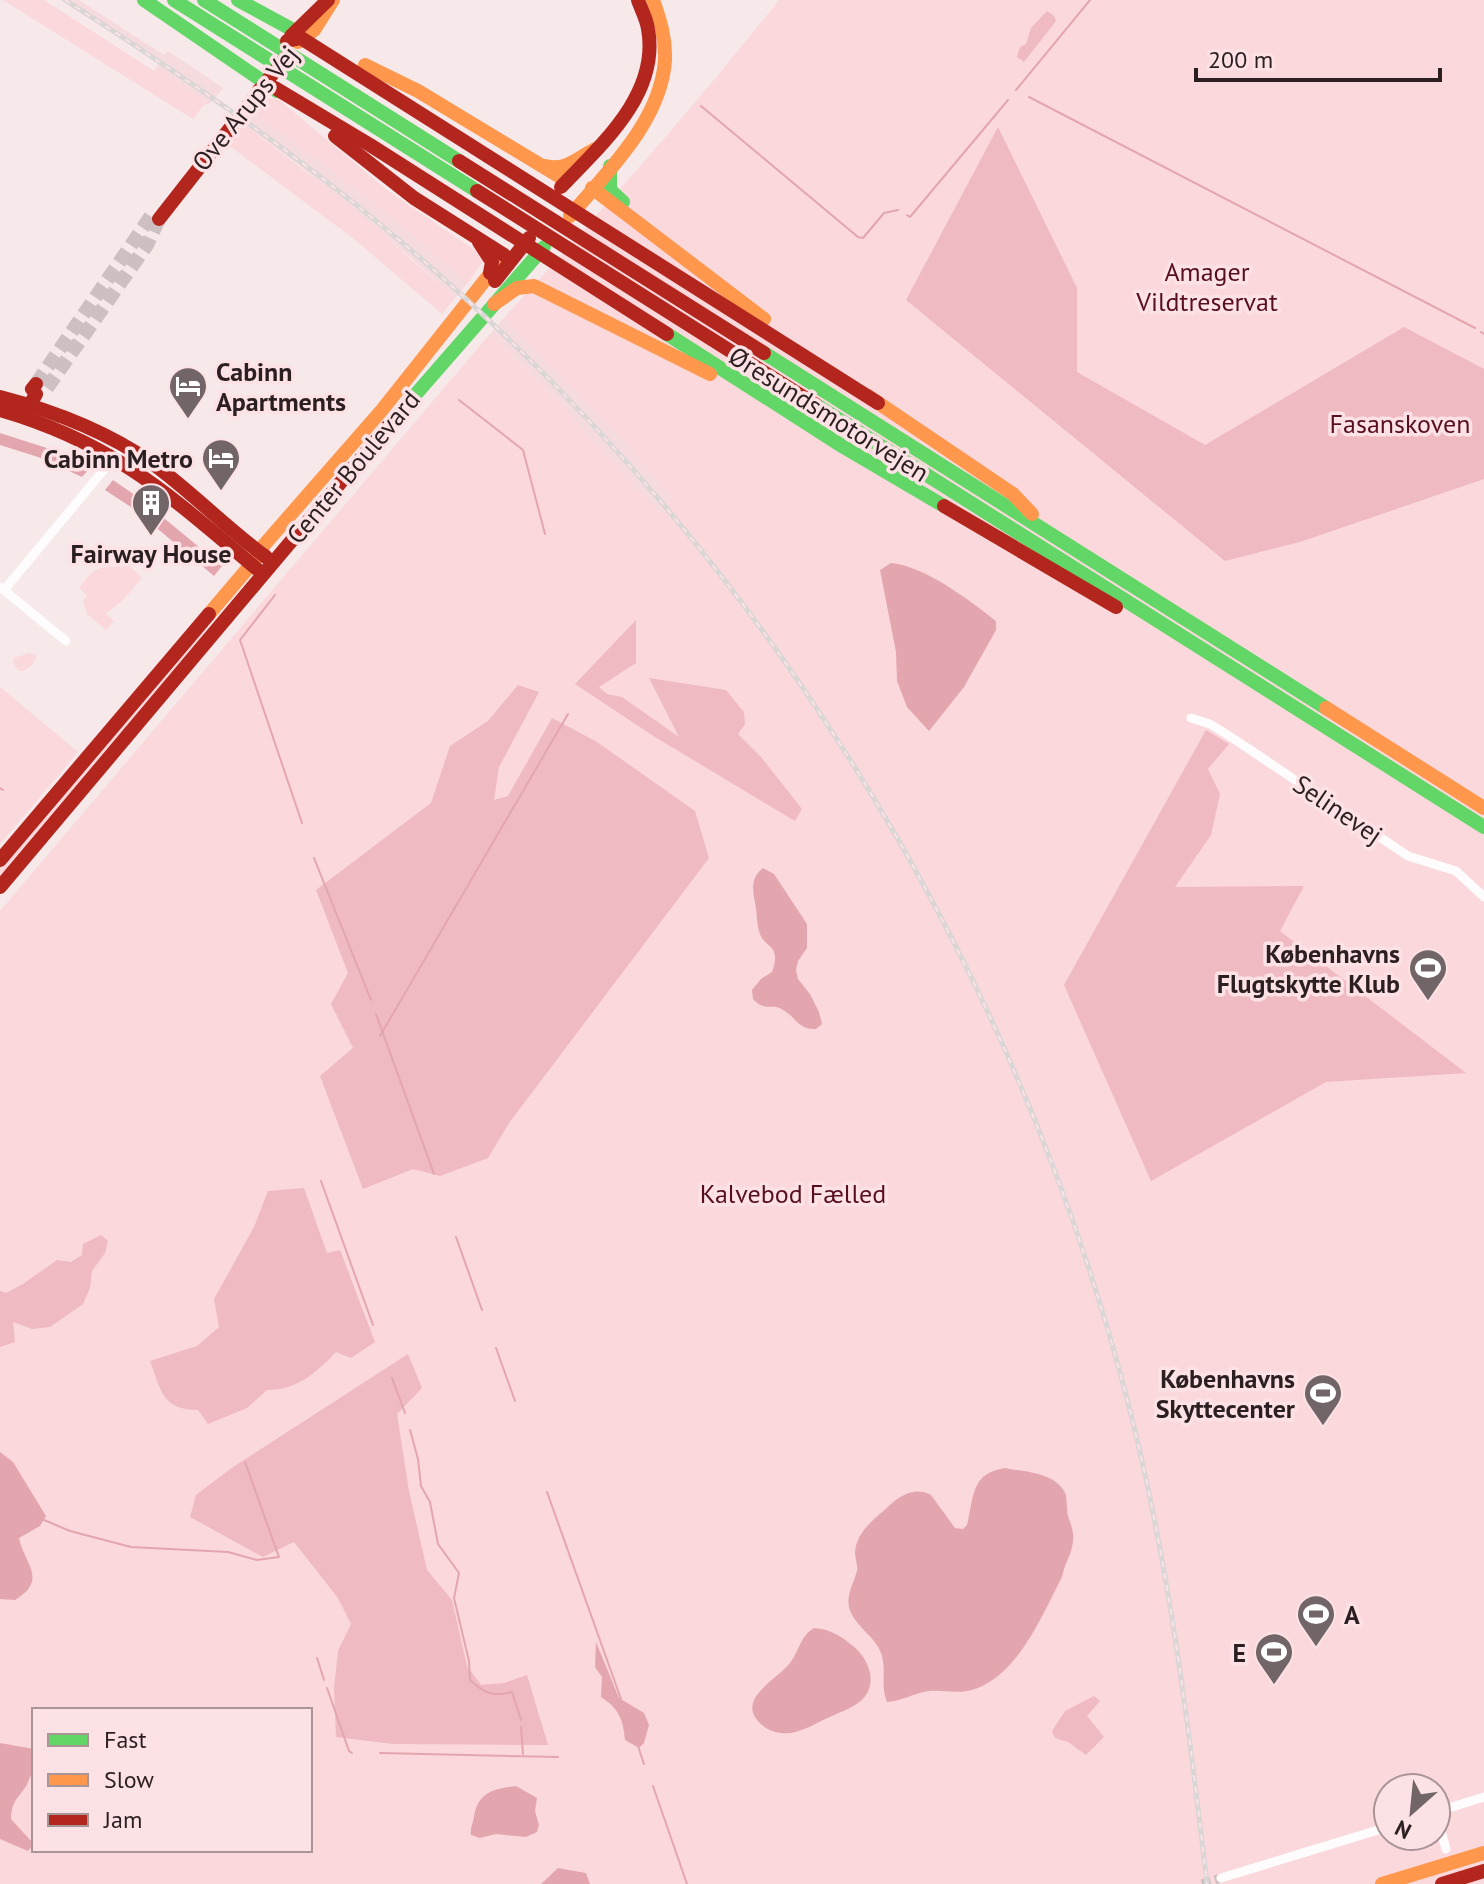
<svg xmlns="http://www.w3.org/2000/svg" width="1484" height="1884" font-family="'PT Sans',sans-serif">
<rect width="100%" height="100%" fill="#f7e8ea"/>
<!-- built -->
<g fill="#f5dbde">
<path d="M61,0h18l85,55 4,-4 55,37 -13,15 -53,-36 2,-4z"/>
<path d="M253,112l125,94 90,77 -13,15 -44,-40 -110,-91 -57,-43z"/>
<path d="M504,318l118,121 50,58 -11,19 -112,-123 -60,-58z"/>
</g>
<!-- green -->
<g fill="#fbd8dc" fill-rule="evenodd">
<path d="M3,0h41l110,71 3,-4 53,36 -7,3 -10,13z"/>
<path d="M779,0h705v1884h-894l-5,-11 -27,-5 -17,16h-541v-973l489,-576 60,58 112,122 11,-18 -50,-58 -118,-121c95,-104 188,-208 275,-318zM34,1710h276v140h-276zM1388,1788h48v48h-48z"/>
<path d="M268,98l10,1 109,91 95,65 2,5 -16,23 -90,-77 -125,-94z"/>
<path d="M244,124l106,82 105,92 -13,16 -88,-75 -127,-95z"/>
<path d="M128,564l14,14 -19,22 -17,14 8,7 -8,9 -19,-16 -4,-13 4,-5 -8,-8c8,-10 13,-20 28,-21 9,-2 12,2 21,-3z"/>
<path d="M244,579l2,2 -38,45 -10,18 -198,235v-10z"/>
<path d="M29,653l7,2c0,7 -9,17 -17,16l-6,-8 1,-5z"/>
<path d="M0,687l78,65 -78,92z"/>
</g>
<!-- forest -->
<g fill="#efbac1">
<path d="M1047,11l7,5 2,5 -32,41 -7,-5 3,-10 6,-3 5,-16z"/>
<path d="M998,127l79,161v84l128,73 199,-118 80,42v110l-184,63 -75,19 -319,-261z"/>
<path d="M636,620v43l-37,24 8,7 15,3 57,40 -30,-59 77,12 18,22 1,12 -7,10 23,23 41,52 -7,12 -140,-84 -80,-53z"/>
<path d="M518,685l21,7 -40,75 -5,33 14,-4 44,-78 45,24 98,69 14,47 -200,265 -21,35 -48,18 -27,-7 -50,20 -43,-113 33,-28 -22,-44 17,-31 -32,-83 115,-87 19,-57 38,-25z"/>
<path d="M1206,730l23,14 -21,25 12,25 -9,41 -36,52 129,-1 -24,45 186,142 -140,9 -175,99 -87,-196z"/>
<path d="M304,1188l23,65 13,-3 35,92 -24,16 -15,-6c-20,21 -39,38 -69,38l-20,18 -39,16 -10,-14c-36,0 -37,-20 -48,-49l47,-15 22,-19 -5,-28 40,-72 14,-36z"/>
<path d="M101,1235l7,6 -3,12 -13,18 -2,17 -7,16 -33,23 -18,2 -19,-7 2,20 -15,5v-56l6,2 17,-9 34,-24 14,2 11,-7 1,-11z"/>
<path d="M408,1354l14,34 -25,26 12,77 18,79 25,30 15,66 14,19 23,-2 23,-8 21,70 -155,-1 -57,-7 -2,-49 4,-37 13,-27 -13,-26 -44,-56 -31,15 -73,-40 6,-22 37,-28z"/>
<path d="M1094,1696l6,5 -13,15 17,21 -18,18 -18,-13 -13,-4 -3,-7 13,-20z"/>
</g>
<!-- water -->
<g fill="#e4a6ae">
<path d="M0,433l53,17 38,17 -9,10 -44,-20 -38,-12z"/>
<path d="M113,480l29,20 80,66 -8,10 -80,-67 -29,-19z"/>
<path d="M891,563c34,3 78,37 105,58v9l-32,57 -35,44 -22,-24 -10,-26 -1,-29 -16,-82z"/>
<path d="M763,868l11,6 33,50v24l-9,13 -2,9 2,9 12,15 9,18 3,12 -6,5c-18,1 -20,-12 -33,-19 -12,-8 -17,3 -30,-11l-1,-9 9,-11 11,-7c10,-27 -7,-24 -12,-38 -3,-8 -3,-18 -4,-25 -2,-16 -8,-29 7,-41z"/>
<path d="M0,1452l13,10 33,54 -6,10 -21,12c5,26 30,41 -4,62l-15,-1z"/>
<path d="M1005,1468c20,4 47,4 59,23 4,6 2,17 4,25 4,11 7,19 4,31 -2,10 -8,18 -10,30 -20,38 -42,94 -84,111 -17,7 -32,2 -49,3 -15,2 -27,10 -42,11 -7,-15 0,-33 -6,-49 -6,-16 -23,-25 -30,-40 -7,-15 2,-28 6,-42 1,-6 -2,-12 -2,-19 2,-22 21,-34 36,-48 11,-10 26,-17 40,-9l24,33 8,1 4,-4c7,-29 4,-52 38,-57z"/>
<path d="M814,1628c16,1 27,8 39,18 17,13 27,42 5,57 -8,6 -18,9 -28,14 -14,6 -24,13 -39,16 -11,1 -21,-1 -29,-8 -29,-25 15,-45 28,-62 9,-12 11,-28 24,-35z"/>
<path d="M596,1642l23,56 25,15 5,12 -5,18 -5,5 -14,-8c-2,-21 -6,-31 -24,-43l1,-20 -7,-10z"/>
<path d="M0,1743l34,6v23c-6,6 -5,11 -10,17 -9,13 -12,13 -13,30l20,22 2,4 -5,6 -28,-12z"/>
<path d="M516,1786l21,12 -2,13 4,14 -2,7 -11,5 -30,-3 -16,4 -9,-3c-1,-8 2,-11 3,-18 4,-25 19,-28 42,-31z"/>
<path d="M558,1868l28,5 4,11h-49z"/>
</g>
<g fill="none" stroke-linecap="round" stroke-linejoin="round">
<!-- stream -->
<g stroke="#e4a6ae" stroke-width="2">
<path d="M1016,90l74,-90"/>
<path d="M1029,97l446,231"/>
<path d="M701,106l157,131 5,1 21,-25 14,-3"/>
<path d="M907,215l3,2 98,-117"/>
<path d="M1481,332l3,2"/>
<path d="M459,400l64,50 22,84"/>
<path d="M275,595l-35,45 62,183"/>
<path d="M0,788l3,2"/>
<path d="M314,858l57,142"/>
<path d="M376,1014l58,160"/>
<path d="M380,1036l188,-322"/>
<path d="M321,1181l52,144"/>
<path d="M456,1237l26,73"/>
<path d="M496,1348l19,53"/>
<path d="M392,1378l13,35"/>
<path d="M410,1430l8,29 3,27 9,16 8,42 21,29 -5,25 15,63 1,19c14,13 22,17 42,12l9,28"/>
<path d="M547,1492l74,207"/>
<path d="M44,1520l26,11 61,16 97,5 29,8 22,-3 -34,-95"/>
<path d="M317,1658l7,22"/>
<path d="M327,1688l22,63 3,2"/>
<path d="M521,1727l2,27"/>
<path d="M638,1746l6,18"/>
<path d="M380,1753l178,4"/>
<path d="M653,1786l34,98"/>
</g>
<!-- street-tunnel -->
<path stroke="#cec0c2" stroke-width="9" stroke-dasharray="9 4.5" stroke-linecap="butt" d="M1202,1884l19,-6"/>
<!-- secondary-tunnel -->
<g stroke="#cec0c2" stroke-width="14" stroke-dasharray="14 7" stroke-linecap="butt">
<path d="M36,384l117,-171"/>
<path d="M47,388l100,-143 12,-26"/>
</g>
<!-- street -->
<g stroke="#fefcfc" stroke-width="9">
<path d="M0,587l66,54"/>
<path d="M4,590l113,-136"/>
<path d="M1191,718l19,6 27,17 171,115 48,15 28,26"/>
<path d="M1436,1812l48,-15"/>
<path d="M1436,1814l10,35"/>
<path d="M1221,1878l167,-51"/>
</g>
<!-- fast -->
<g stroke="#63d668" stroke-width="14">
<path d="M144,0l133,91"/>
<path d="M174,0l303,191"/>
<path d="M204,0l255,161"/>
<path d="M238,0l68,37"/>
<path d="M610,166v24l13,12"/>
<path d="M667,334l175,112 102,60"/>
<path d="M764,353l562,355"/>
<path d="M816,405l668,422"/>
<path d="M389,425l155,-178"/>
</g>
<!-- slow -->
<g stroke="#ff974d" stroke-width="14">
<path d="M298,42l16,-12 19,-30"/>
<path d="M365,65l53,26 149,90"/>
<path d="M545,166c22,6 34,-10 53,-18"/>
<path d="M592,188l172,131"/>
<path d="M570,216c37,-44 91,-95 95,-156 1,-22 -5,-40 -12,-60"/>
<path d="M494,304l23,-16 17,-2 176,88"/>
<path d="M868,396l145,98 19,20"/>
<path d="M209,614l51,-60 4,-9 118,-135 115,-145"/>
<path d="M1326,708l158,100"/>
<path d="M1382,1884l102,-31"/>
</g>
<!-- jam -->
<g stroke="#b3261e" stroke-width="14">
<path d="M291,36l37,-36"/>
<path d="M287,41l14,-3 577,365"/>
<path d="M259,90l8,-4 8,2 95,57 297,189"/>
<path d="M335,136l79,62 90,57"/>
<path d="M459,161l305,192"/>
<path d="M561,187c40,-42 99,-93 87,-158 -1,-9 -7,-20 -10,-29"/>
<path d="M477,191l339,214"/>
<path d="M159,219l126,-161"/>
<path d="M479,242l13,20 -2,11"/>
<path d="M495,281l34,-43"/>
<path d="M0,397c54,14 106,34 152,66 40,29 74,65 114,94"/>
<path d="M0,410c114,33 169,85 257,159"/>
<path d="M27,410l9,-16 -4,-5 4,-5"/>
<path d="M944,506l172,101"/>
<path d="M0,860l209,-246"/>
<path d="M0,887l389,-462"/>
<path d="M1442,1884l42,-13"/>
</g>
<!-- rail casing -->
<g stroke="#dad6d6" stroke-width="5">
<path id="rail" d="M65,0c123,79 243,161 354,257 344,298 592,699 707,1138 42,161 62,325 81,489"/>
</g>
<!-- rail -->
<use href="#rail" stroke="#fde2e5" stroke-width="2" stroke-dasharray="6" stroke-linecap="butt"/>
</g>
<!-- icons -->
<defs>
<g id="hotel-pin" transform="scale(2)"><path d="M0 17L-7.5 6A9.5 9.5 0 1 1 7.5 6Z" fill="#726567" stroke="#fde2e5"/><path d="M-6-4.5h1.5V1H6V5H4.5V3h-9V5H-6ZM-4 0a1.8 1.8 0 1 1 3.6 0ZM.5 0V-2.5h3Q6-2.5 6 0Z" fill="#fff"/></g>
<g id="building-pin" transform="scale(2)"><path d="M0 17L-7.5 6A9.5 9.5 0 1 1 7.5 6Z" fill="#726567" stroke="#fde2e5"/><path d="M-4-6H4V6H1V3H-1V6H-4ZM-2.5-4.3h1.7v1.8h-1.7ZM.8-4.3h1.7v1.8H.8ZM-2.5-1h1.7V.8h-1.7ZM.8-1h1.7V.8H.8Z" fill="#fff"/></g>
<g id="stadium-pin" transform="scale(2)"><path d="M0 17L-7.5 6A9.5 9.5 0 1 1 7.5 6Z" fill="#726567" stroke="#fde2e5"/><path d="M0-5a6.5 5 0 1 0 0 10a6.5 5 0 1 0 0-10ZM-3.5-1.8h7v3.6h-7Z" fill="#fff"/></g>
</defs>
<g fill-rule="evenodd">
<use href="#hotel-pin" x="188" y="386"/>
<use href="#hotel-pin" x="221" y="458"/>
<use href="#building-pin" x="151" y="503"/>
<use href="#stadium-pin" x="1428" y="968"/>
<use href="#stadium-pin" x="1323" y="1393"/>
<use href="#stadium-pin" x="1316" y="1614"/>
<use href="#stadium-pin" x="1274" y="1652"/>
</g>
<g text-anchor="middle" dominant-baseline="central" stroke-width="7" stroke-linejoin="round" paint-order="stroke">
<!-- street labels -->
<g font-size="26" fill="#2b1f21" stroke="#fde2e5">
<text transform="translate(245 108) rotate(-51)">Ove Arups Vej</text>
<text transform="translate(829 414) rotate(32)">Øresundsmotorvejen</text>
<text transform="translate(353 467) rotate(-50)">Center Boulevard</text>
<text transform="translate(1338 809) rotate(34)">Selinevej</text>
</g>
<!-- park labels -->
<g font-size="26" fill="#580e22" stroke="#fde2e5">
<text x="1207" y="271">Amager<tspan x="1207" dy="30">Vildtreservat</tspan></text>
<text x="1400" y="423">Fasanskoven</text>
<text x="793" y="1193">Kalvebod Fælled</text>
</g>
<!-- poi labels -->
<g font-size="26" font-weight="bold" fill="#2b1f21" stroke="#fde2e5" text-anchor="end">
<text x="216" y="371" text-anchor="start">Cabinn<tspan x="216" dy="30">Apartments</tspan></text>
<text x="193" y="458">Cabinn Metro</text>
<text x="151" y="553" text-anchor="middle">Fairway House</text>
<text x="1400" y="953">Københavns<tspan x="1400" dy="30">Flugtskytte Klub</tspan></text>
<text x="1295" y="1378">Københavns<tspan x="1295" dy="30">Skyttecenter</tspan></text>
<text x="1344" y="1614" text-anchor="start">A</text>
<text x="1246" y="1652">E</text>
</g>
</g>
<!-- legend -->
<rect x="32" y="1708" width="280" height="144" fill="#fde2e5" stroke="#a99497" stroke-width="2"/>
<rect x="48" y="1734" width="40" height="12" fill="#63d668" stroke="#a99497" stroke-width="2"/>
<text x="104" y="1748" font-size="24" fill="#2b1f21">Fast</text>
<rect x="48" y="1774" width="40" height="12" fill="#ff974d" stroke="#a99497" stroke-width="2"/>
<text x="104" y="1788" font-size="24" fill="#2b1f21">Slow</text>
<rect x="48" y="1814" width="40" height="12" fill="#b3261e" stroke="#a99497" stroke-width="2"/>
<text x="104" y="1828" font-size="24" fill="#2b1f21">Jam</text>
<!-- north arrow -->
<g transform="translate(1412 1812) rotate(207)"><circle r="38" fill="#fde2e5" stroke="#a99497" stroke-width="2"/>
<path d="M0-6L14 30L0 20L-14 30Z" fill="#726567"/>
<text y="-12" font-size="22" font-weight="bold" text-anchor="middle" fill="#2b1f21">N</text>
</g>
<!-- scale -->
<path d="M1196 68v12h244v-12" fill="none" stroke="#2b1f21" stroke-width="4"/>
<text x="1208" y="68" font-size="24" fill="#2b1f21" stroke="#fde2e5" stroke-width="6" paint-order="stroke">200 m</text>
</svg>
